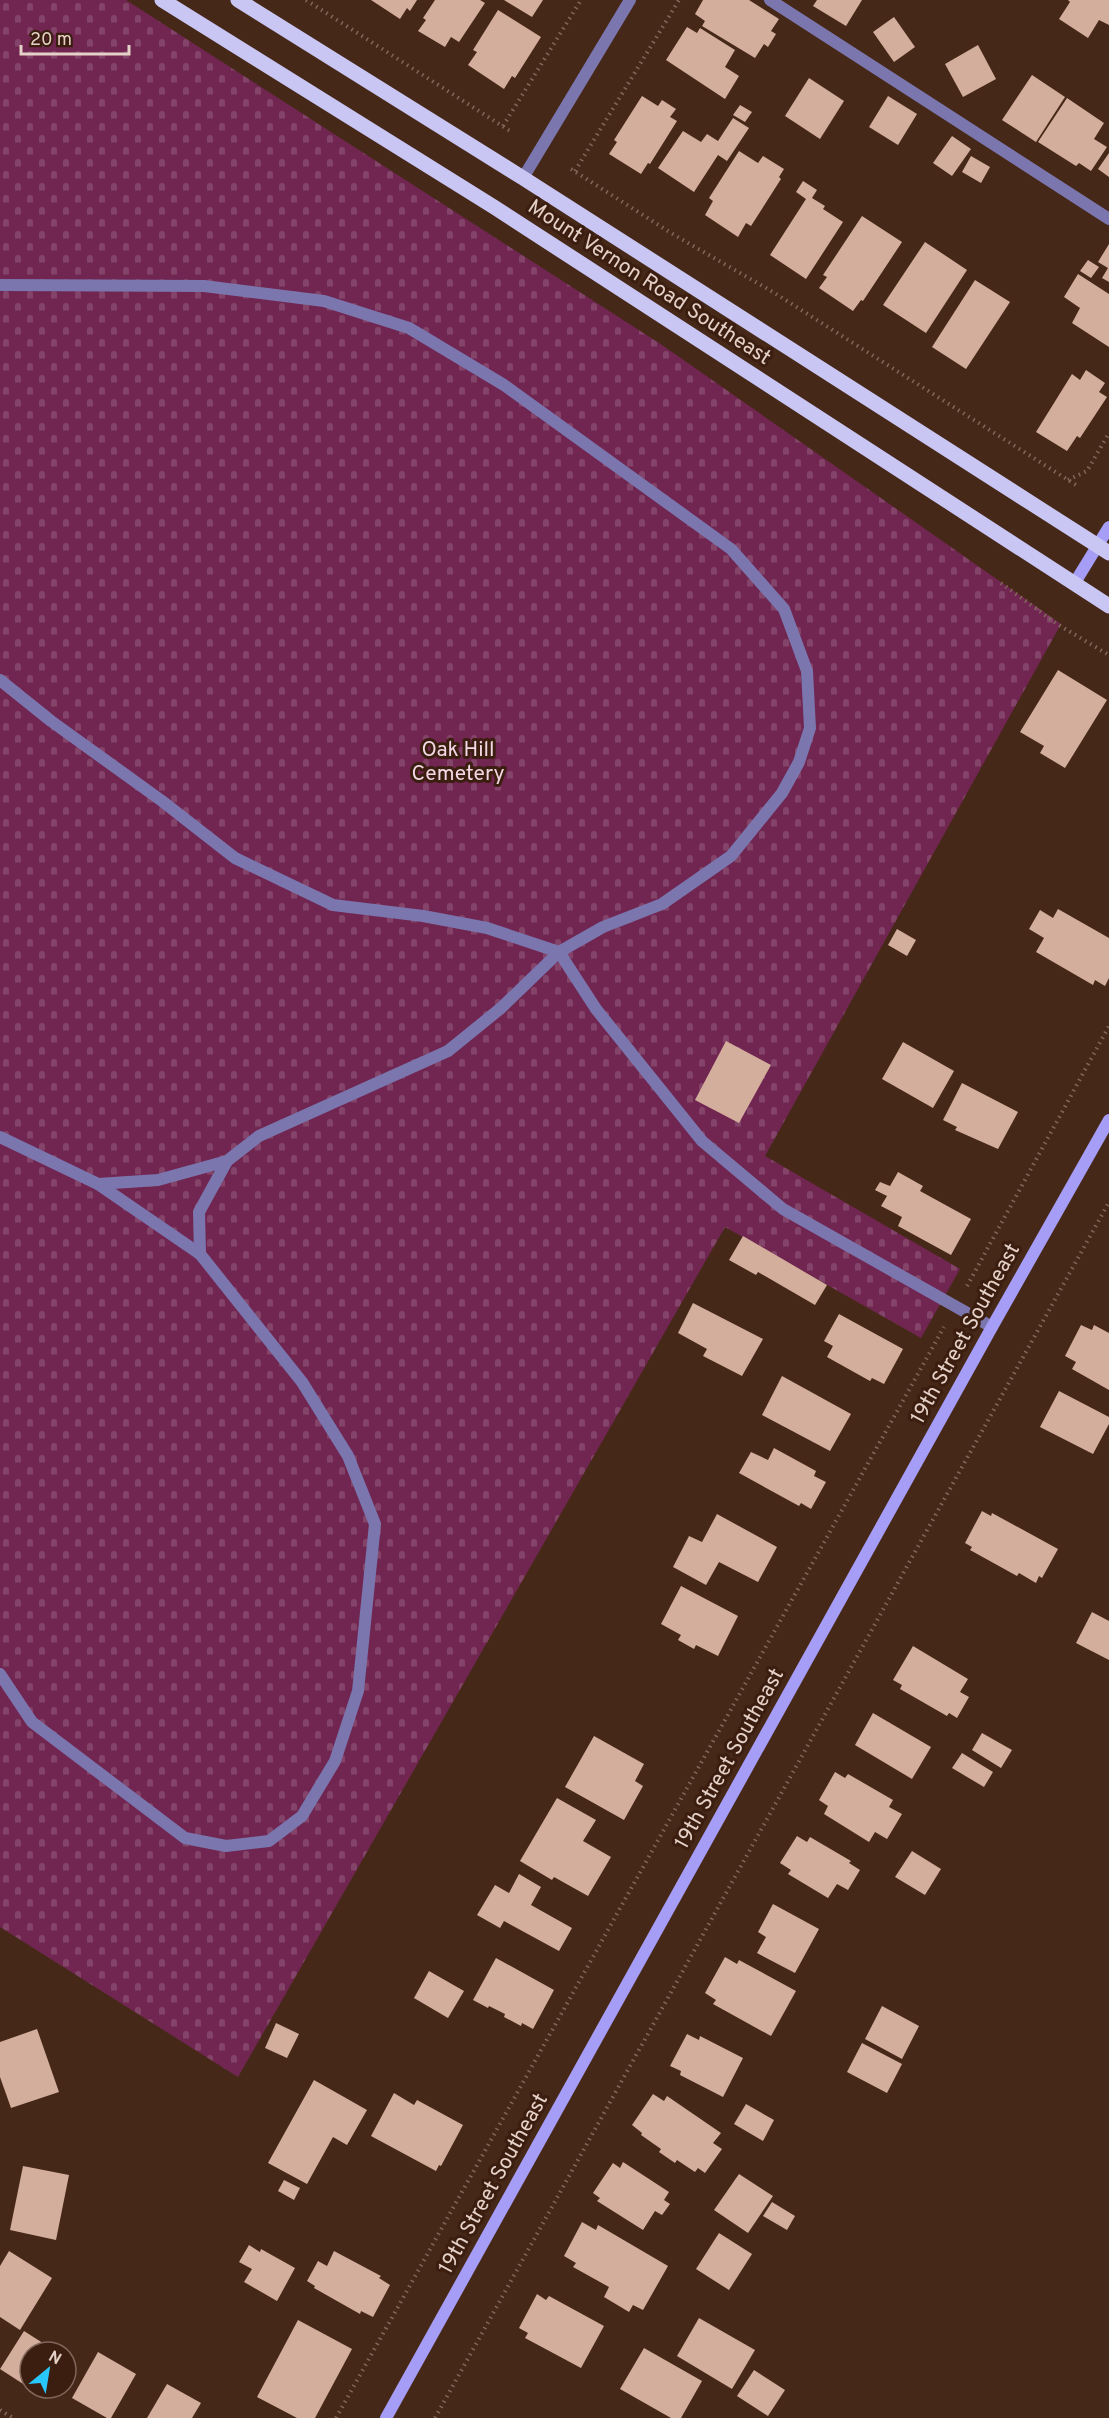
<svg xmlns="http://www.w3.org/2000/svg" width="1109" height="2418" font-family="Overpass,sans-serif">
<defs>
<pattern id="cemetery-stones" width="16" height="16" patternUnits="userSpaceOnUse" patternTransform="scale(1.5)"><rect width="16" height="16" fill="#702651"/><path d="M2 7V4a2 2 0 0 1 4 0v3zM10 15v-3a2 2 0 0 1 4 0v3z" fill="#844469"/></pattern>
</defs>
<rect width="100%" height="100%" fill="#462819"/>
<!-- cemetery -->
<path fill="url(#cemetery-stones)" d="M0,0h126l536,345 399,279 -296,532 195,113 -39,69 -196,-111 -487,850 -238,-150z"/>
<!-- building -->
<g fill="#d4ae9c">
<path d="M371,0h46l-7,11 -3,-3 -7,11z"/>
<path d="M435,0h45l5,3 -26,39 -8,-5 -6,10 -27,-16 8,-11 -3,-2z"/>
<path d="M504,0h39l-11,17z"/>
<path d="M703,0h46l30,19 -8,12 5,3 -8,13 -4,-3 -9,14 -53,-32 3,-5 -10,-7z"/>
<path d="M817,0h45l-16,26 -33,-20z"/>
<path d="M1068,0h41v25l-10,-5 -11,18 -29,-19 11,-17z"/>
<path d="M498,10l43,27 -26,41 -3,-2 -8,13 -36,-24 9,-13 -4,-2z"/>
<path d="M894,17l21,30 -21,15 -21,-30z"/>
<path d="M687,27l10,6 3,-5 35,22 -10,17 14,9 -14,23 -59,-39z"/>
<path d="M978,45l18,34 -33,18 -18,-33z"/>
<path d="M1032,75l33,22 -29,45 -34,-22z"/>
<path d="M809,78l35,23 -24,38 -35,-23z"/>
<path d="M642,96l16,10 4,-6 14,9 -6,8 7,4 -27,43 -2,-1 -7,11 -32,-20 8,-12 -3,-2z"/>
<path d="M888,96l29,18 -19,31 -29,-18z"/>
<path d="M1067,98l37,25 -10,16 13,8 -16,24 -12,-8 -3,3 -38,-24z"/>
<path d="M740,105l12,7 -7,10 -12,-7z"/>
<path d="M733,118l16,10 -22,33 -9,-6 -24,37 -36,-24 25,-37 18,11 6,-8 11,7z"/>
<path d="M952,136l19,13 -19,27 -19,-13z"/>
<path d="M739,151l19,12 5,-7 21,13 -5,8 2,2 -30,47 -5,-3 -8,14 -33,-22 8,-14 -4,-3z"/>
<path d="M1109,153v24l-11,-8z"/>
<path d="M971,156l19,11 -9,16 -19,-11z"/>
<path d="M803,181l14,9 -5,8 13,8 -2,3 20,13 -37,57 -36,-24 36,-56 -10,-7z"/>
<path d="M862,216l40,26 -39,59 -2,-1 -8,11 -34,-23 8,-11 -4,-2z"/>
<path d="M925,242l42,28 -41,63 -43,-28z"/>
<path d="M1109,244v38l-7,-4 6,-10 -10,-6z"/>
<path d="M1088,260l11,7 -8,11 -11,-7z"/>
<path d="M1078,274l31,20v53l-37,-24 8,-15 -16,-11z"/>
<path d="M975,280l35,22 -44,67 -34,-22z"/>
<path d="M1086,370l19,13 -6,9 8,5 -27,41 -3,-2 -10,15 -31,-19 36,-58 8,6z"/>
<path d="M1058,670l49,30 -42,68 -25,-15 4,-7 -24,-14z"/>
<path d="M1058,909l51,29v40l-4,8 -10,-6 -2,5 -57,-33 8,-14 -15,-9 11,-19 13,8z"/>
<path d="M897,929l19,11 -9,16 -19,-11z"/>
<path d="M726,1041l45,24 -32,58 -44,-23z"/>
<path d="M903,1042l51,29 -21,37 -51,-29z"/>
<path d="M962,1083l56,29 -20,37 -43,-19 2,-3 -14,-7z"/>
<path d="M898,1172l25,14 -3,5 51,28 -20,36 -53,-29 4,-9 -21,-11 6,-10 -12,-6 5,-8 10,4z"/>
<path d="M743,1236l84,49 -12,20 -57,-33 -2,3 -27,-15z"/>
<path d="M693,1303l70,36 -21,37 -39,-20 4,-7 -29,-16z"/>
<path d="M839,1314l64,35 -19,35 -12,-6 -2,3 -43,-24 6,-11 -9,-5z"/>
<path d="M1081,1325l11,5 2,-5 15,8v57l-37,-21 4,-7 -11,-6z"/>
<path d="M782,1376l69,38 -21,37 -68,-36z"/>
<path d="M1059,1391l50,26v7l-16,30 -53,-27z"/>
<path d="M774,1448l42,23 -2,5 12,6 -15,27 -10,-6 -2,3 -60,-33 12,-21 17,8z"/>
<path d="M982,1511l9,5 1,-3 66,36 -16,29 -3,-2 -3,7 -17,-10 -2,3 -47,-26 2,-3 -7,-4z"/>
<path d="M717,1514l60,33 -19,35 -39,-20 -13,23 -33,-18 16,-31 13,6z"/>
<path d="M681,1586l57,30 -20,40 -22,-11 -2,4 -16,-9 3,-5 -20,-11z"/>
<path d="M1092,1612l17,9v39l-33,-17z"/>
<path d="M913,1646l55,33 -8,13 9,5 -12,21 -8,-5 -2,3 -47,-27 2,-4 -9,-5z"/>
<path d="M873,1713l58,34 -19,32 -57,-34z"/>
<path d="M982,1733l30,17 -11,18 -29,-18z"/>
<path d="M594,1736l50,28 -9,17 8,5 -19,34 -59,-33z"/>
<path d="M962,1753l31,19 -9,15 -32,-19z"/>
<path d="M835,1772l10,6 3,-4 45,26 -4,7 13,7 -15,25 -12,-7 -6,10 -45,-28 4,-8 -9,-6z"/>
<path d="M557,1798l39,22 -13,21 28,16 -23,39 -34,-19 -2,3 -32,-19z"/>
<path d="M797,1836l10,6 3,-5 41,24 -2,2 11,7 -12,20 -11,-6 -9,14 -40,-24 3,-4 -11,-7z"/>
<path d="M912,1851l29,18 -16,26 -30,-18z"/>
<path d="M519,1874l22,13 -10,18 41,23 -13,23 -55,-30 -4,7 -23,-13 18,-30 14,8z"/>
<path d="M773,1904l46,25 -24,44 -38,-20 9,-16 -8,-5z"/>
<path d="M725,1957l12,7 2,-4 57,31 -25,45 -58,-32 3,-4 -11,-7z"/>
<path d="M496,1958l58,32 -21,39 -11,-6 -1,3 -17,-9 1,-3 -16,-8 -1,2 -15,-8z"/>
<path d="M429,1971l35,20 -16,27 -34,-20z"/>
<path d="M882,2006l37,20 -17,33 -37,-20z"/>
<path d="M276,2023l23,11 -12,24 -22,-10z"/>
<path d="M37,2029l22,63 -48,16 -11,-31v-35z"/>
<path d="M687,2034l12,6 1,-4 43,22 -20,39 -43,-22 1,-4 -11,-5z"/>
<path d="M862,2043l40,21 -15,29 -40,-21z"/>
<path d="M314,2080l53,30 -20,35 -14,-8 -26,47 -39,-21z"/>
<path d="M394,2093l20,12 3,-5 46,25 -22,41 -2,-1 -3,6 -65,-35z"/>
<path d="M653,2094l11,7 3,-5 54,37 -8,10 9,6 -17,24 -7,-5 -3,4 -18,-12 -2,3 -16,-11 2,-3 -20,-14 1,-2 -10,-8z"/>
<path d="M746,2104l28,16 -11,21 -29,-17z"/>
<path d="M623,2162l46,30 -5,8 6,4 -8,11 -7,-4 -12,19 -46,-29 3,-3 -7,-5 20,-30 7,5z"/>
<path d="M23,2166l46,9 -13,65 -46,-10z"/>
<path d="M739,2174l34,22 -25,37 -34,-23z"/>
<path d="M284,2180l16,8 -6,12 -16,-9z"/>
<path d="M772,2202l23,14 -8,14 -24,-14z"/>
<path d="M582,2222l14,8 2,-5 70,41 -25,44 -10,-5 -4,7 -25,-15 5,-10 -36,-20 3,-4 -12,-7z"/>
<path d="M719,2233l33,21 -23,36 -33,-21z"/>
<path d="M249,2245l11,7 1,-3 34,19 -18,33 -33,-19 8,-13 -13,-7z"/>
<path d="M9,2251l43,27 -32,52 -20,-13v-51z"/>
<path d="M334,2251l47,25 -2,2 11,7 -17,32 -12,-6 -1,3 -46,-26 1,-2 -8,-5 11,-20 9,5z"/>
<path d="M537,2294l9,6 3,-4 55,30 -23,42 -56,-30 3,-5 -9,-5z"/>
<path d="M699,2318l56,32 -23,39 -55,-33z"/>
<path d="M298,2320l54,29 -37,69h-18l-40,-21z"/>
<path d="M24,2331l33,21h-27v36h5l-1,3 -34,-22z"/>
<path d="M644,2348l58,33 -21,37h-10l-51,-29z"/>
<path d="M98,2352l38,22 -25,44h-4l-35,-20z"/>
<path d="M754,2370l31,20 -17,26 -31,-20z"/>
<path d="M167,2384l34,19 -9,15h-45z"/>
</g>
<g fill="none" stroke-linecap="round" stroke-linejoin="round">
<!-- path -->
<g stroke="#82675b" stroke-width="4" stroke-dasharray="1.5 4.5" stroke-linecap="butt">
<path d="M306,0l204,131"/>
<path d="M503,126l78,-126"/>
<path d="M571,169l100,64 102,59 303,193"/>
<path d="M575,171l104,-171"/>
<path d="M1068,480l19,-9 22,-38"/>
<path d="M1001,583l56,41 52,31"/>
<path d="M967,1286l142,-260"/>
<path d="M0,2410l13,8"/>
<path d="M336,2418l608,-1091"/>
<path d="M435,2418l674,-1216"/>
</g>
<!-- lane -->
<g stroke="#7b76ae" stroke-width="12">
<path d="M770,0l339,219"/>
<path d="M0,285l204,1 120,15 85,27 95,57 227,164 53,60 23,62 3,57 -11,34 -17,31 -51,63 -69,48 -59,23 -44,25 -58,56 -53,43 -189,85 -32,25 -69,19 -60,4"/>
<path d="M0,680l51,41 111,80 73,57 98,47 90,11 64,12 72,24 37,57 106,132 81,68 209,118"/>
<path d="M0,1137l98,47 102,70 102,128 46,74 27,68 -17,167 -23,70 -33,55 -33,25 -43,5 -41,-8 -153,-116 -32,-48"/>
<path d="M200,1254l-1,-42 28,-51"/>
</g>
<!-- street -->
<path stroke="#7b76ae" stroke-width="12" d="M523,178l107,-178"/>
<!-- secondary -->
<g stroke="#a69df6" stroke-width="12">
<path d="M1074,584l35,-57"/>
<path d="M386,2418l606,-1091 117,-207"/>
</g>
<!-- primary -->
<g stroke="#c9c6f4" stroke-width="15">
<path d="M162,0l332,207 615,399"/>
<path d="M238,0l285,178 586,375"/>
</g>
</g>
<g text-anchor="middle" dominant-baseline="central" stroke-width="6" stroke-linejoin="round" paint-order="stroke">
<!-- street labels -->
<g font-size="21" fill="#e5d1c8" stroke="#3b1e0f">
<text transform="translate(649 283) rotate(33)">Mount Vernon Road Southeast</text>
<text transform="translate(966 1334) rotate(-61)">19th Street Southeast</text>
<text transform="translate(730 1759) rotate(-61)">19th Street Southeast</text>
<text transform="translate(494 2184) rotate(-61)">19th Street Southeast</text>
</g>
<!-- park labels -->
<g font-size="21" fill="#f2d9e5" stroke="#3b1e0f">
<text x="458" y="750">Oak Hill<tspan x="458" dy="24">Cemetery</tspan></text>
</g>
</g>
<!-- north arrow -->
<g transform="translate(48 2370) rotate(30)"><circle r="28" fill="#3b1e0f" stroke="#7f6659" stroke-width="1.5"/>
<path d="M0-4.5L10 22L0 15L-10 22Z" fill="#28c8ff"/>
<text y="-9" font-size="16" font-weight="bold" text-anchor="middle" fill="#e5d1c8">N</text>
</g>
<!-- scale -->
<path d="M21 45v9h108v-9" fill="none" stroke="#e5d1c8" stroke-width="3"/>
<text x="30" y="45" font-size="18" fill="#e5d1c8" stroke="#3b1e0f" stroke-width="4.5" paint-order="stroke">20 m</text>
</svg>
